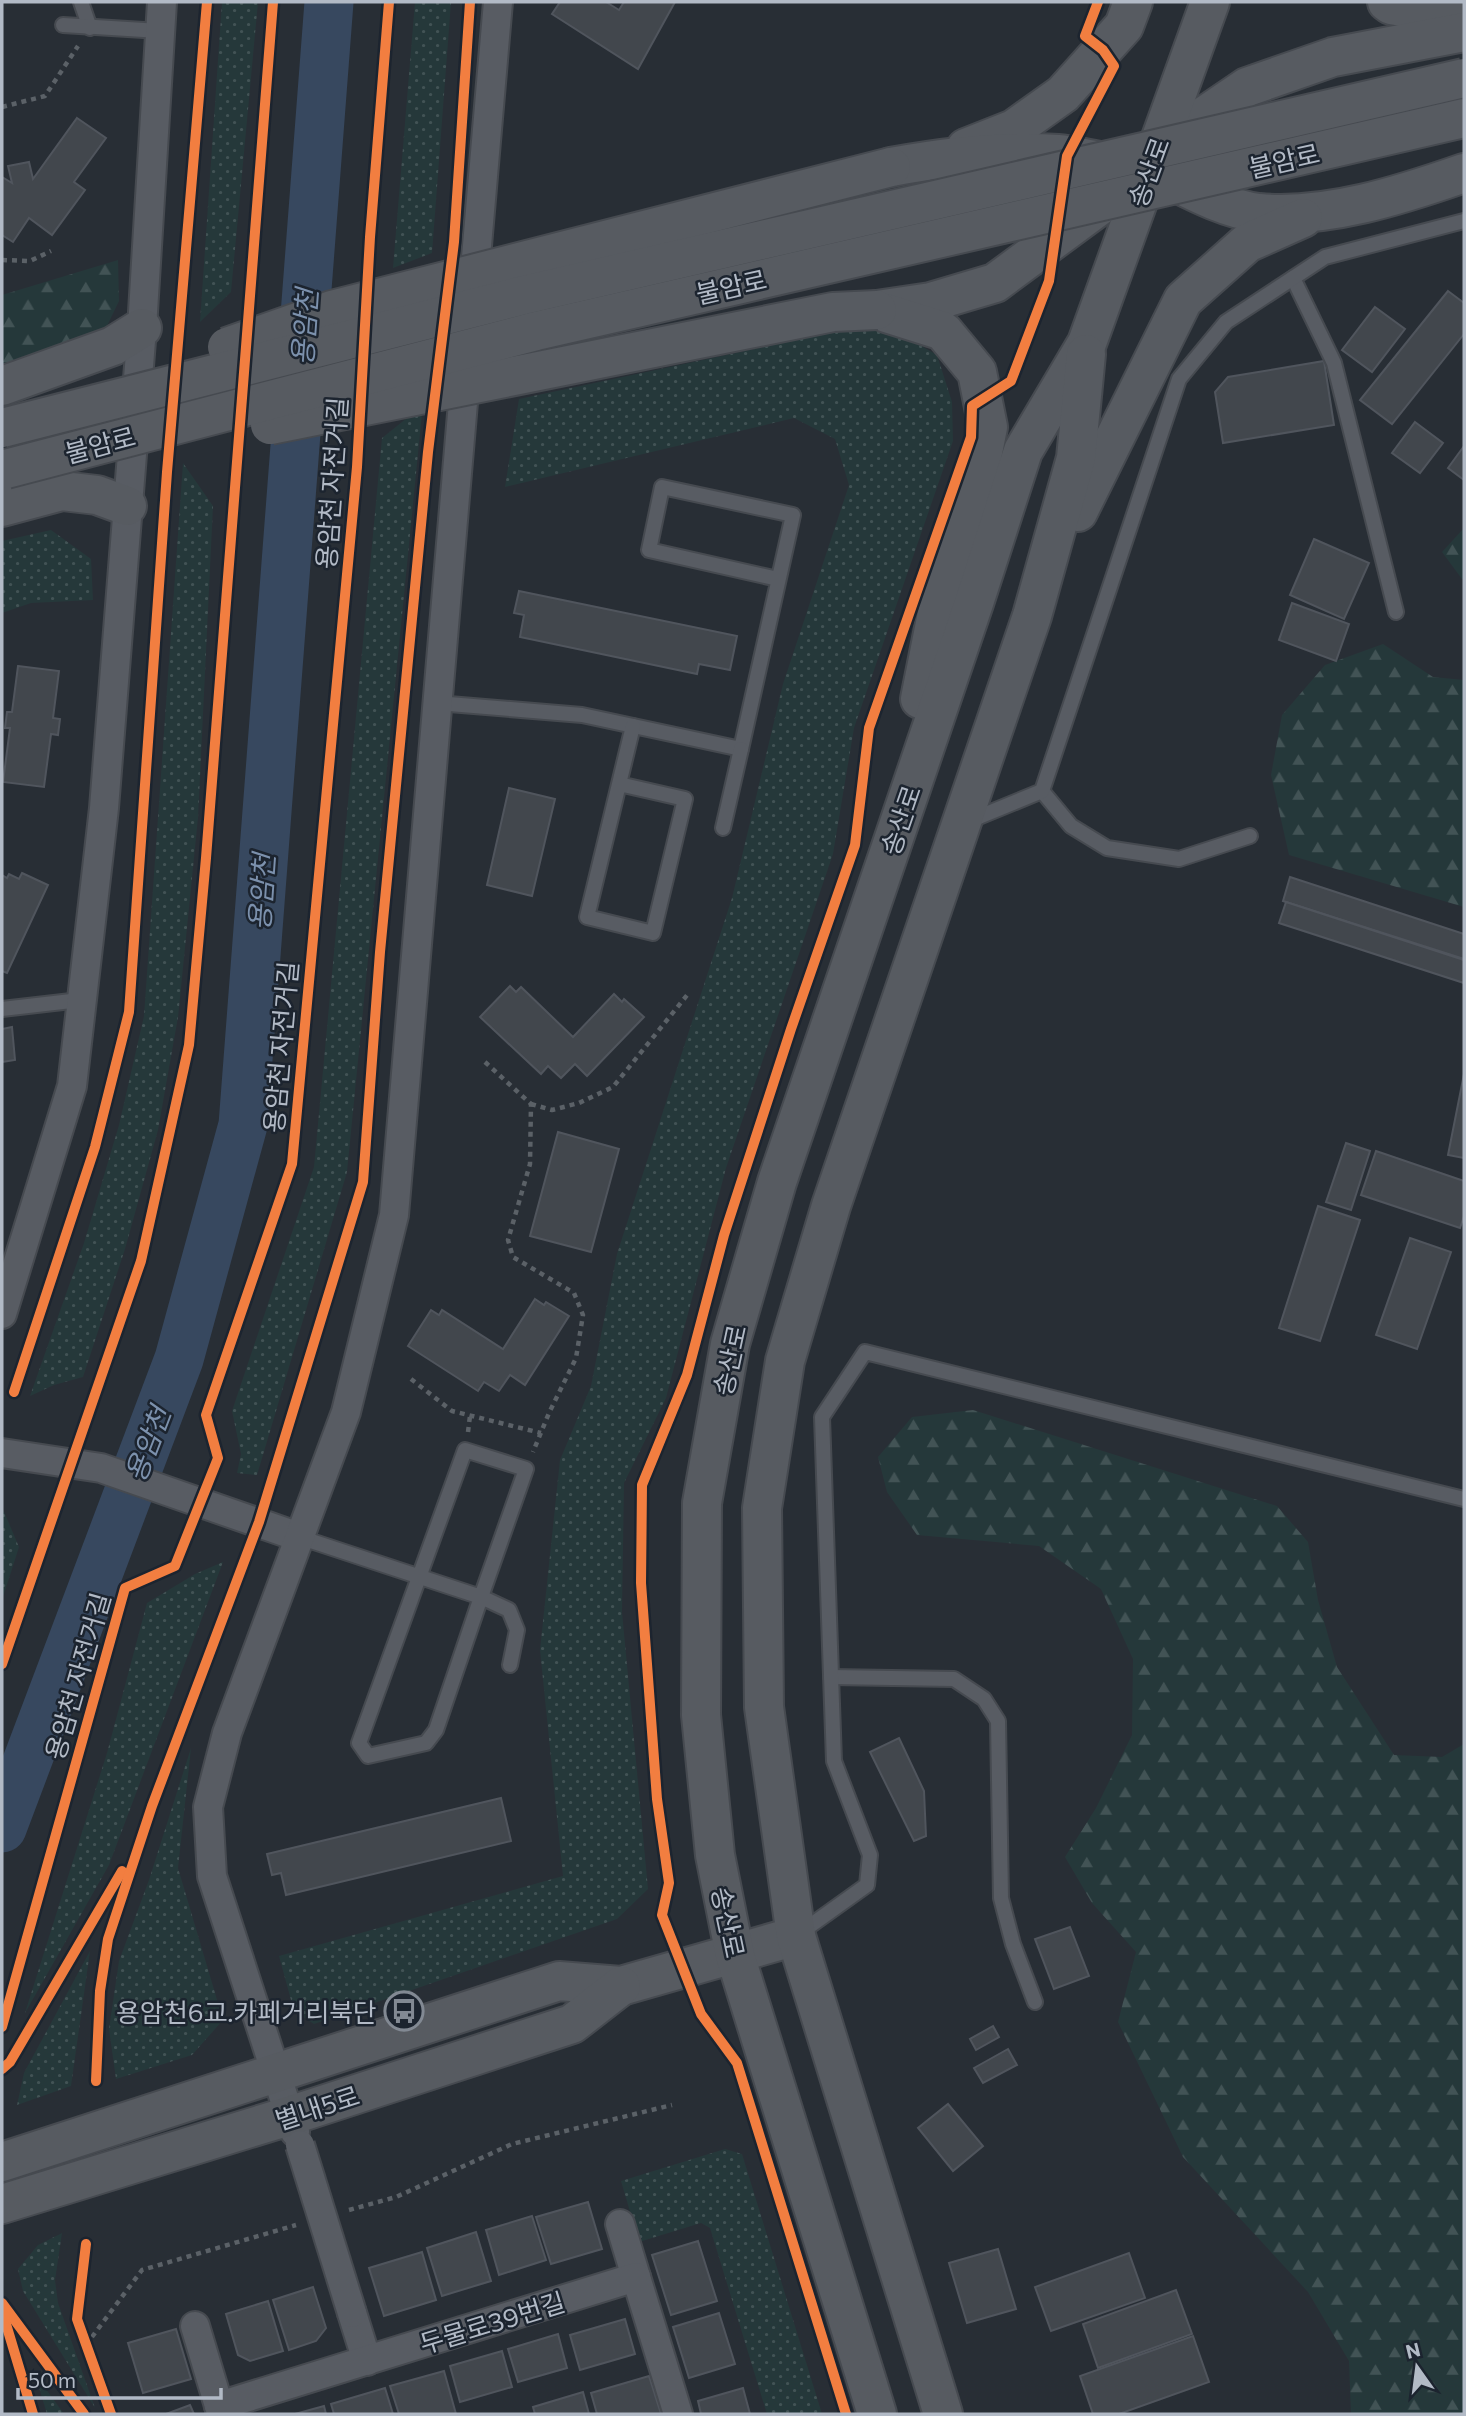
<svg xmlns="http://www.w3.org/2000/svg" width="1466" height="2416" font-family="Commissioner,'Noto Sans KR',sans-serif">
<defs>
<pattern id="grass-dots" width="8" height="8" patternUnits="userSpaceOnUse" patternTransform="scale(1.75)"><rect width="8" height="8" fill="#25383a"/><path d="M2 2h.1M6 6h.1" fill="none" stroke="#425355" stroke-width="1.8" stroke-linecap="round"/></pattern>
<pattern id="forest-firs" width="22" height="20" patternUnits="userSpaceOnUse" patternTransform="scale(1.75)"><rect width="22" height="20" fill="#25383a"/><path d="M5 1l3.5 6h-7zM16 11l3.5 6h-7z" fill="#425355"/></pattern>
</defs>
<rect width="100%" height="100%" fill="#282e35"/>
<!-- grass -->
<g fill="url(#grass-dots)">
<path d="M222,2h36l-27,290 -31,30z"/>
<path d="M415,2h36l-19,251 -39,15z"/>
<path d="M863,326l41,10 33,19 15,47 1,39 -99,287 -21,126 -107,314 -60,230 -42,85 -2,129 26,277 -31,30 -303,105 -20,-13 -15,-55 284,-80 -23,-226 20,-190 31,-74 26,-132 115,-356 51,-214 66,-199 -14,-46 -41,-21 -289,69 14,-88z"/>
<path d="M422,413l-75,759 -90,303 -20,-2 4,-19 -9,-43 82,-244 68,-729 30,-24z"/>
<path d="M183,463l30,43 -15,312 -20,199 -20,113 -33,119 -42,128 -29,8 -24,11 54,-153 35,-118 25,-109z"/>
<path d="M51,530l40,29 2,41 -62,3 -29,10v-72z"/>
<path d="M2,1507l17,40 -17,53z"/>
<path d="M223,1562l-114,303 -84,148 82,-260 40,-150 48,-29z"/>
<path d="M191,1748l-13,120 45,152 -31,35 -76,24 -7,-50 10,-68 30,-81z"/>
<path d="M90,1951l-19,135 -54,19 7,-32z"/>
<path d="M725,2149l17,5 80,260h-55l-57,-186 -9,-5 -62,19 -18,-61z"/>
<path d="M62,2233l-7,47 3,23 37,105 -72,-117 -5,-22 20,-24z"/>
<path d="M35,2374l29,40h-17z"/>
</g>
<!-- forest -->
<g fill="url(#forest-firs)">
<path d="M118,260l1,41 -13,27 -48,24 -56,20v-77z"/>
<path d="M1464,528v51h-2l-20,-27z"/>
<path d="M1383,644l50,33 31,3v227l-175,-52 -18,-80 11,-60 43,-50z"/>
<path d="M973,1410l304,96 31,36 10,58 19,67 57,88 48,2 22,-13v670h-113l-2,-53 -41,-69 -125,-135 -65,-135 18,-70 -44,-49 -27,-46 31,-49 36,-73 1,-76 -32,-70 -62,-43 -122,-11 -30,-43 -9,-35 34,-40z"/>
</g>
<g fill="none" stroke-linecap="round" stroke-linejoin="round">
<!-- river -->
<path stroke="#37485f" stroke-width="49" d="M2,1828l177,-469 64,-234 86,-1123"/>
</g>
<!-- building -->
<g fill="#42474d" stroke="#50555d" stroke-width="2">
<path d="M560,2h46l13,8 5,-8h51l-37,67 -86,-55z"/>
<path d="M77,118l29,20 -32,44 11,8 -33,45 -23,-17 -16,24 -11,-7v-58l10,6 -4,-17 21,-4 4,17z"/>
<path d="M1448,291l16,12v31l-72,90 -32,-24z"/>
<path d="M1375,307l30,22 -33,43 -30,-22z"/>
<path d="M1324,361l10,64 -111,18 -8,-51 13,-15z"/>
<path d="M1415,422l28,21 -23,30 -28,-20z"/>
<path d="M1464,446v34l-16,-12z"/>
<path d="M1314,539l55,24 -25,56 -54,-24z"/>
<path d="M519,591l218,45 -7,34 -31,-6 -2,10 -177,-37 4,-22 -10,-2z"/>
<path d="M1292,603l57,21 -13,37 -57,-21z"/>
<path d="M18,666l41,5 -6,47 7,1 -2,16 -7,-1 -7,53 -41,-5 7,-54h-5l2,-16h5z"/>
<path d="M509,788l46,11 -23,97 -45,-11z"/>
<path d="M22,873l26,12 -41,88 -5,-2v-96l5,3 2,-4 10,5z"/>
<path d="M1290,877l174,57v25l-181,-58z"/>
<path d="M1286,902l178,58v23l-185,-60z"/>
<path d="M510,986l6,6 5,-5 52,50 41,-43 8,8 2,-3 20,18 -57,59 -12,-12 -14,14 -13,-12 -7,8 -61,-57z"/>
<path d="M12,1027l3,33 -13,2v-33z"/>
<path d="M1464,1074v84l-16,-3z"/>
<path d="M558,1132l61,17 -28,103 -61,-16z"/>
<path d="M1346,1143l24,8 -19,59 -25,-8z"/>
<path d="M1376,1151l88,30v35l-4,12 -99,-33z"/>
<path d="M1318,1206l42,14 -40,121 -41,-13z"/>
<path d="M1410,1238l41,14 -34,97 -41,-14z"/>
<path d="M535,1299l9,6 2,-3 23,14 -44,69 -15,-10 -11,16 -15,-9 -6,9 -70,-45 23,-36 8,5 3,-5 61,39z"/>
<path d="M899,1738l25,53 2,45 -12,5 -44,-89z"/>
<path d="M501,1798l10,43 -225,54 -5,-22 -9,2 -5,-21z"/>
<path d="M1070,1927l19,49 -35,13 -19,-50z"/>
<path d="M993,2026l6,11 -23,13 -6,-11z"/>
<path d="M1008,2049l9,16 -34,18 -9,-15z"/>
<path d="M948,2104l35,42 -30,25 -35,-43z"/>
<path d="M588,2202l14,47 -51,15 -15,-47z"/>
<path d="M532,2216l14,44 -47,15 -13,-45z"/>
<path d="M476,2232l15,49 -49,15 -15,-48z"/>
<path d="M698,2241l19,60 -46,14 -19,-60z"/>
<path d="M998,2249l18,60 -49,14 -18,-60z"/>
<path d="M422,2252l14,48 -52,16 -15,-48z"/>
<path d="M1129,2253l16,45 -94,33 -16,-44z"/>
<path d="M313,2287l13,41 -10,13 -27,9 -16,-50z"/>
<path d="M1176,2290l16,44 -94,34 -15,-44z"/>
<path d="M268,2301l15,50 -33,10 -12,-6 -12,-41z"/>
<path d="M719,2313l16,51 -46,14 -16,-51z"/>
<path d="M625,2319l10,35 -55,16 -10,-35z"/>
<path d="M176,2329l15,50 -48,14 -15,-50z"/>
<path d="M558,2334l9,34 -49,14 -10,-33z"/>
<path d="M1193,2336l16,46 -90,32h-26l-13,-38z"/>
<path d="M502,2351l10,36 -52,15 -10,-36z"/>
<path d="M444,2371l12,43h-57l-9,-28z"/>
<path d="M649,2376l12,38h-64l-6,-21z"/>
<path d="M385,2388l8,26h-59l-3,-10z"/>
<path d="M743,2388l7,26h-49l-3,-13z"/>
<path d="M583,2392l6,22h-54l-2,-7z"/>
<path d="M190,2405l4,9h-28z"/>
<path d="M324,2406l2,8h-31z"/>
</g>
<g fill="none" stroke-linecap="round" stroke-linejoin="round">
<!-- lane casing -->
<g stroke="#464a50" stroke-width="18">
<g id="lane">
<path d="M81,2l9,26"/>
<path d="M63,25l97,6"/>
<path d="M1293,278l41,85 62,249"/>
<path d="M437,703l145,12 159,34 52,-234 -131,-28 -13,63 129,29"/>
<path d="M619,784l66,15 -32,134 -66,-16 46,-191"/>
<path d="M1042,791l29,35 36,22 72,11 71,-23"/>
<path d="M969,821l73,-30 137,-412 47,-57 99,-65 139,-36"/>
<path d="M723,828l18,-79"/>
<path d="M2,1009l78,-9"/>
<path d="M299,1537l182,60 45,-128 -61,-19 -106,293 9,13 58,-13 10,-13 45,-133 28,13 8,20 -7,35"/>
<path d="M831,1677l123,2 30,20 14,22 3,177 12,46 22,58"/>
<path d="M800,1933l67,-48 3,-30 -36,-94 -12,-344 43,-65 599,147"/>
</g>
</g>
<!-- street casing -->
<g stroke="#464a50" stroke-width="32">
<g id="street">
<path d="M473,292l25,-290"/>
<path d="M2,1314l70,-228 32,-278 38,-480 20,-326"/>
<path d="M2,1453l99,15 198,69"/>
<path d="M295,2132l-83,-256 -4,-69 19,-74 119,-321 48,-197 72,-848"/>
<path d="M620,2224l16,53"/>
<path d="M352,2313l15,48"/>
<path d="M195,2326l24,80"/>
<path d="M223,2414l-4,-8 417,-129 42,137"/>
</g>
</g>
<!-- secondary casing -->
<g stroke="#464a50" stroke-width="42">
<g id="secondary">
<path d="M1387,2l4,3 73,13"/>
<path d="M966,148l48,-19 49,-35 61,-68 9,-24"/>
<path d="M1162,156l35,-35 50,-34 86,-30 131,-25"/>
<path d="M891,167c54,-10 111,-17 167,-13 14,1 28,5 42,7"/>
<path d="M1159,174c30,15 66,35 100,39 68,6 142,-18 205,-40"/>
<path d="M877,310l54,-8 64,-19 115,-85"/>
<path d="M886,313l57,18 34,41 11,55 -11,56 -33,95 -24,121"/>
<path d="M2,386l111,-40 29,-18"/>
<path d="M2,507l60,-16 35,4 30,11"/>
<path d="M1078,512l105,-212 64,-57 56,-25"/>
<path d="M2,2162l557,-181 62,5 175,-50"/>
<path d="M2,2204l287,-88 283,-92 49,-38"/>
<path d="M877,2414l-142,-459 -20,-100 -14,-140 1,-212 28,-159 47,-162 197,-579 49,-152 64,-108 123,-341"/>
<path d="M943,2414l-147,-478 -32,-229 -2,-199 23,-147 46,-155 201,-590 44,-158 10,-104"/>
</g>
</g>
<!-- path -->
<g stroke="#5b6167" stroke-width="4.5" stroke-dasharray="5 5" stroke-linecap="butt">
<path d="M2,107l43,-11 33,-50"/>
<path d="M2,260l28,1 21,-10"/>
<path d="M485,1062l46,42 -1,60 -22,76 5,17 61,36 9,22 -7,43 -27,55 -16,39"/>
<path d="M531,1104l21,6 27,-7 34,-16 75,-93"/>
<path d="M411,1379l41,32 89,22"/>
<path d="M468,1432l2,-16"/>
<path d="M349,2210l47,-13 116,-53 160,-39"/>
<path d="M86,2345l56,-75 154,-45"/>
</g>
<!-- lane -->
<use href="#lane" stroke="#585c63" stroke-width="14"/>
<!-- street -->
<use href="#street" stroke="#585c63" stroke-width="28"/>
<!-- secondary -->
<use href="#secondary" stroke="#575b61" stroke-width="38"/>
<!-- street-bridge casing -->
<g stroke="#464a50" stroke-width="32" stroke-linecap="butt">
<path id="street-bridge" d="M300,2145l52,168"/>
</g>
<!-- secondary-bridge casing -->
<g stroke="#464a50" stroke-width="42" stroke-linecap="butt">
<g id="secondary-bridge">
<path d="M227,347l105,-37 559,-143"/>
<path d="M270,425l563,-113 44,-2"/>
<path d="M2,428l522,-133 940,-217"/>
<path d="M6,469l530,-138 928,-213"/>
</g>
</g>
<!-- street-bridge -->
<use href="#street-bridge" stroke="#585c63" stroke-width="28"/>
<!-- secondary-bridge -->
<use href="#secondary-bridge" stroke="#575b61" stroke-width="38"/>
<!-- cycleway casing -->
<g stroke="#1c242f" stroke-width="15">
<g id="cycleway">
<path d="M14,1392l81,-245 34,-135 38,-540 40,-470"/>
<path d="M2,1664l139,-403 48,-216 17,-187 67,-856"/>
<path d="M2,2027l123,-439 50,-22 43,-108 -12,-43 86,-251 65,-697 13,-230 19,-235"/>
<path d="M2,2069l8,-7 112,-191"/>
<path d="M96,2081l4,-90 8,-52 44,-133 107,-284 104,-340 17,-230 48,-500 26,-210 16,-240"/>
<path d="M86,2244l-9,75 34,95"/>
<path d="M2,2303l82,111"/>
<path d="M3,2314l30,100"/>
<path d="M846,2414l-109,-351 -36,-49 -39,-99 7,-32 -12,-84 -16,-216 1,-98 45,-110 37,-140 67,-206 64,-184 14,-117 102,-291 1,-31 39,-25 38,-100 18,-125 47,-90 -11,-16 -18,-14 13,-34"/>
</g>
</g>
<!-- cycleway -->
<use href="#cycleway" stroke="#f27e40" stroke-width="10"/>
</g>
<!-- icons -->
<defs>
<g id="bus-ring" transform="scale(2.0125)"><circle r="9.5" fill="#1c242f" stroke="#828993" stroke-width="1.5"/><path d="M-5-6H5V4H4V6H2V4H-2V6H-4V4H-5ZM-3.5-4V0h7V-4ZM-3.5 1.2v1.5H-2V1.2ZM2 1.2v1.5H3.5V1.2Z" fill="#828993"/></g>
</defs>
<g fill-rule="evenodd">
<use href="#bus-ring" x="404" y="2011"/>
</g>
<g text-anchor="middle" dominant-baseline="central" stroke-width="5" stroke-linejoin="round" paint-order="stroke">
<!-- street labels -->
<g font-size="26" fill="#b2bac6" stroke="#1c242f">
<text transform="translate(1284 160) rotate(-13)">불암로</text>
<text transform="translate(1148 172) rotate(-70)">송산로</text>
<text transform="translate(731 286) rotate(-13)">불암로</text>
<text transform="translate(100 444) rotate(-15)">불암로</text>
<text transform="translate(331 483) rotate(-86)">용암천 자전거길</text>
<text transform="translate(900 820) rotate(-71)">송산로</text>
<text transform="translate(280 1047) rotate(-85)">용암천 자전거길</text>
<text transform="translate(729 1360) rotate(-78)">송산로</text>
<text transform="translate(77 1676) rotate(-74)">용암천 자전거길</text>
<text transform="translate(729 1922) rotate(78)">송산로</text>
<text transform="translate(317 2107) rotate(-18)">별내5로</text>
<text transform="translate(492 2322) rotate(-17)">두물로39번길</text>
</g>
<!-- poi labels -->
<g font-size="26" fill="#b2bac6" stroke="#1c242f" text-anchor="end">
<text x="377" y="2011">용암천6교.카페거리북단</text>
</g>
<!-- water labels -->
<g font-size="28" font-style="italic" fill="#7c91ad" stroke="#1c242f">
<text transform="translate(304 327) rotate(-86)">용암천</text>
<text transform="translate(261 892) rotate(-86)">용암천</text>
<text transform="translate(147 1444) rotate(-69)">용암천</text>
</g>
</g>
<!-- border -->
<rect width="1466" height="2416" fill="none" stroke="#b2bac6" stroke-width="7"/>
<!-- north arrow -->
<g transform="translate(1417 2367) rotate(346)" stroke="#1c242f" stroke-width="5" paint-order="stroke">
<path d="M0-5L12 26L0 18L-12 26Z" fill="#b2bac6"/>
<text y="-10" font-size="19" font-weight="bold" text-anchor="middle" fill="#b2bac6">N</text>
</g>
<!-- scale -->
<path d="M18 2388v10h203v-10" fill="none" stroke="#b2bac6" stroke-width="3.5"/>
<text x="28" y="2388" font-size="21" fill="#b2bac6" stroke="#1c242f" stroke-width="5" paint-order="stroke">50 m</text>
</svg>
